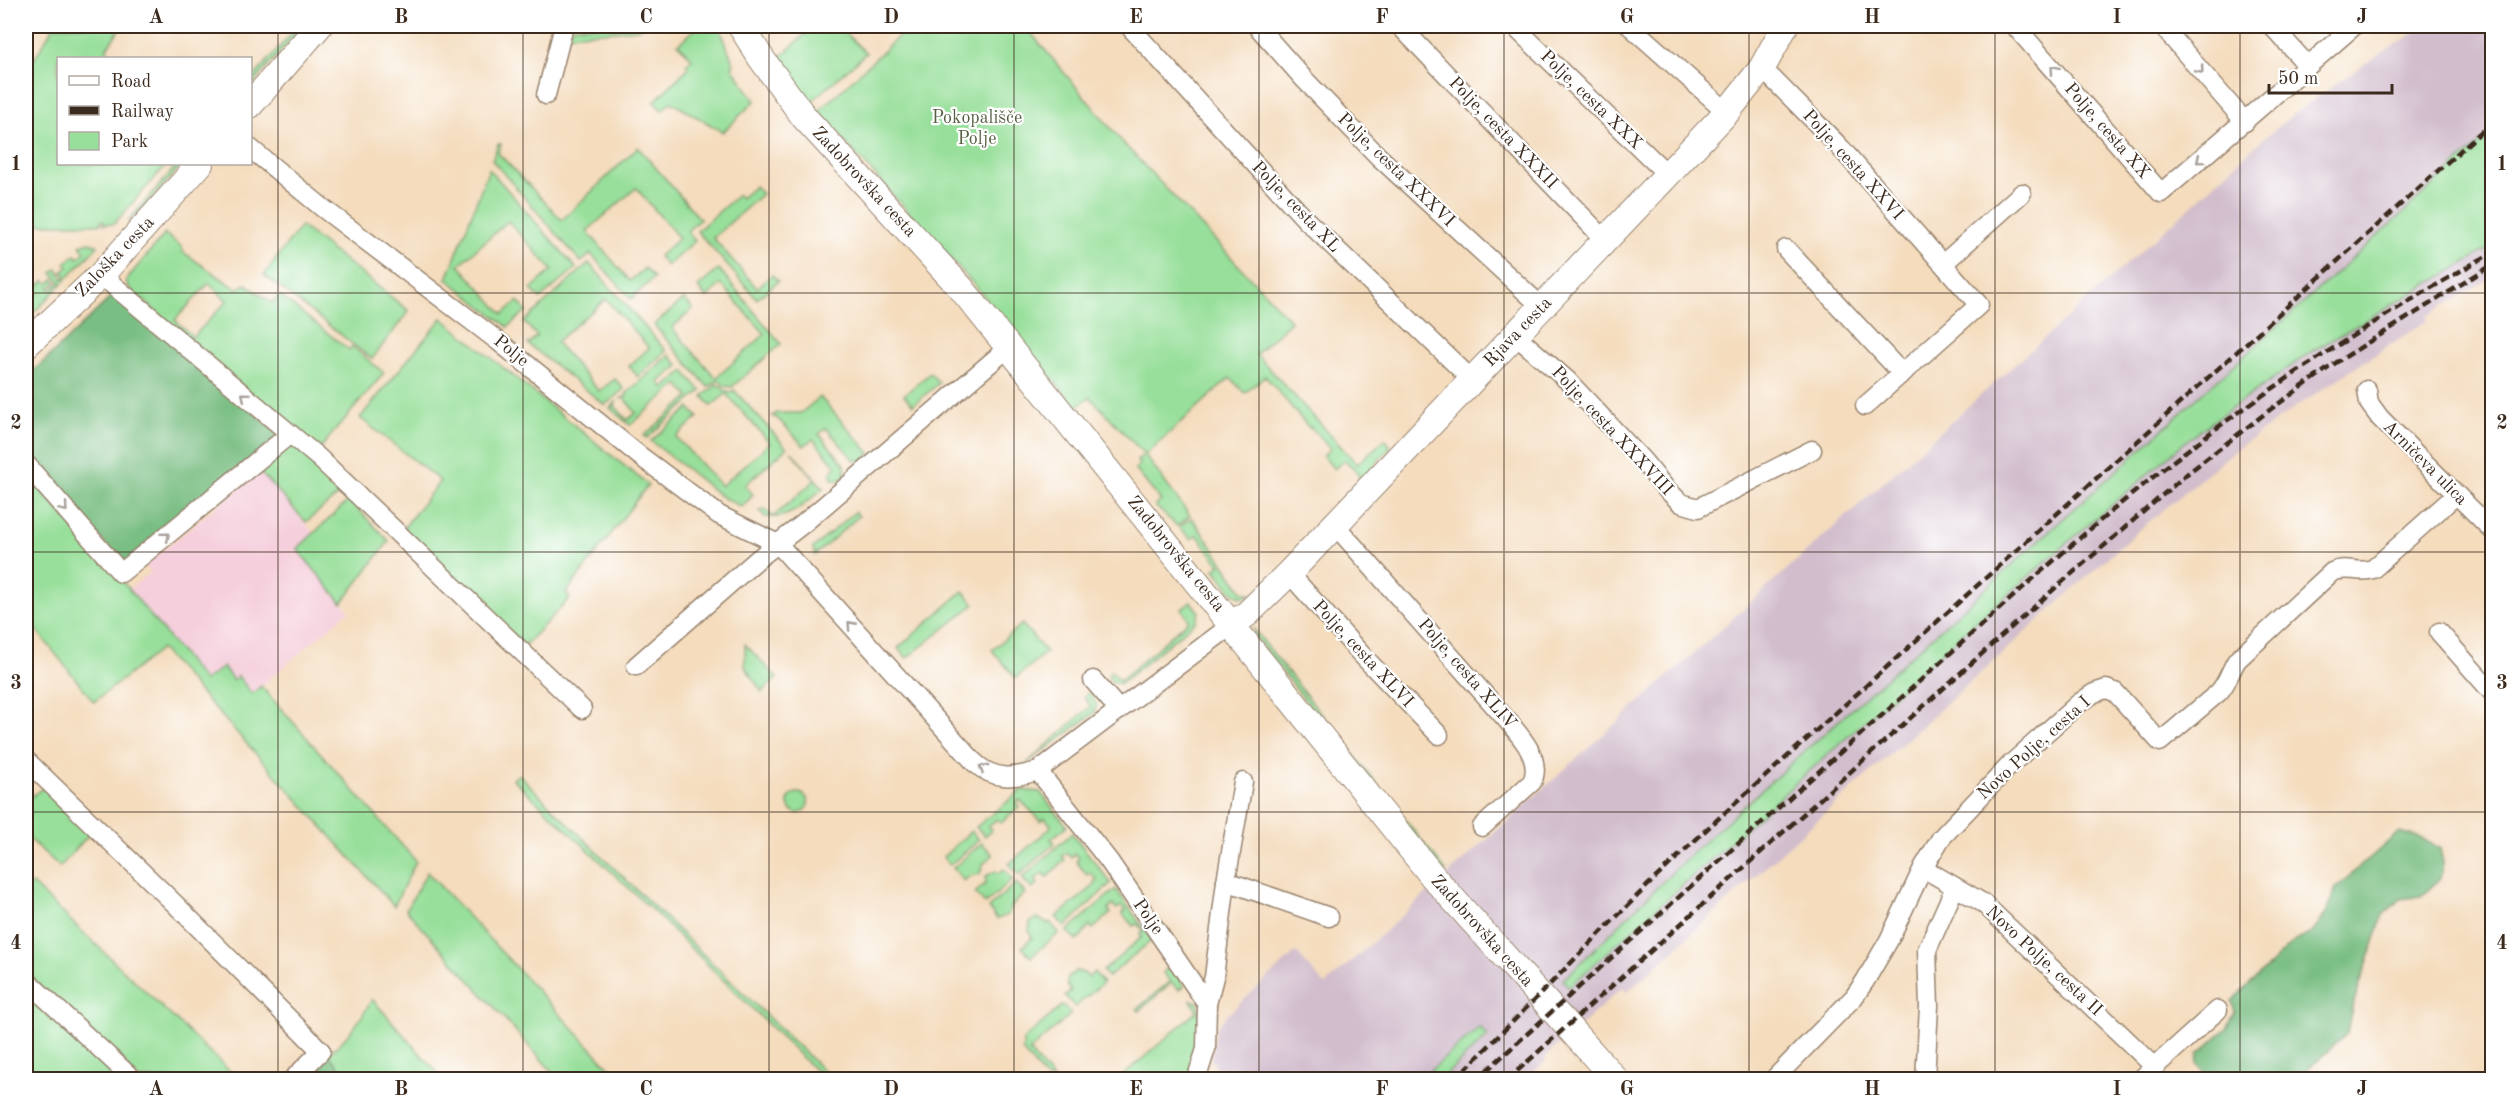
<svg xmlns="http://www.w3.org/2000/svg" width="2518" height="1105" font-family="'Old Standard TT',serif">
<rect width="100%" height="100%" fill="#fff"/>
<filter id="ink" filterUnits="userSpaceOnUse"><feTurbulence type="fractalNoise" baseFrequency=".0167" numOctaves="2"/><feDisplacementMap in="SourceGraphic" scale="12" xChannelSelector="R" yChannelSelector="G"/><feConvolveMatrix kernelMatrix="1 2 1 2 8 2 1 2 1" color-interpolation-filters="sRGB"/></filter>
<filter id="wash" filterUnits="userSpaceOnUse"><feTurbulence type="fractalNoise" baseFrequency=".008" numOctaves="4" result="noise"/><feDisplacementMap in="SourceGraphic" scale="24" xChannelSelector="R" yChannelSelector="G"/><feGaussianBlur stdDeviation="1.35" result="paint"/><feColorMatrix in="noise" values="0 0 0 0 0 0 0 0 0 0 0 0 0 0 0 0 0 1.4 0 .05"/><feComposite in="paint" operator="in"/></filter>
<g filter="url(#wash)">
<rect width="100%" height="100%" fill="#f4dcbd"/>
<!-- built -->
<path fill="#f5cfdb" d="M257,469l57,64 35,-33 40,41 -47,61 7,9 -97,83 -48,-13 -75,-92 22,-17 -6,-7 104,-85z"/>
<!-- industrial -->
<path fill="#d1bdcc" d="M2425,26h67v107l-797,717 -126,137 404,-363 219,-188 119,-84 181,-105v30l-65,39 1,4 -134,88 -61,44 -101,84 -505,456 -5,-4 -29,26 -49,44 2,3 -21,18h-84l47,-43 -8,-9 -59,52h-200l3,-2 -13,-17 5,-31 9,-12 71,-65 29,33 865,-778 67,-63 38,-31 71,-50z"/>
<!-- green -->
<g fill="#97df9a" stroke="#69845c" stroke-width="1.5" fill-rule="evenodd">
<path d="M54,26h68l-16,23 10,9h-58v106h109l-53,60h-10v-3h-3v3h-69l-4,-4 -2,2v-149z"/>
<path d="M298,26h5l-52,60v-6z"/>
<path d="M573,26h69l-4,3 -69,6z"/>
<path d="M699,26h20l15,39 -2,2 23,34 -32,31 -52,-30 -9,8 -8,-8 35,-35 -3,-3 6,-5 -14,-15z"/>
<path d="M814,26h24l28,27 -56,50 -32,-44z"/>
<path d="M910,26h115l99,118 167,177 -35,33 101,110 28,-25 6,8 -31,33 -4,-9 -11,-11 -11,9 -11,-13 7,-7 -19,-22 -1,2 -45,-53 -20,17 -15,-15 -85,77 45,61 -13,10 -22,-20 6,-5 -26,-32 5,-5 -3,-3 7,-7 -54,-57 -14,10 -99,-119 -159,-176z"/>
<path d="M2492,133v114l-181,105 -119,84 -219,188 -404,363 -6,-7 132,-130z"/>
<path d="M498,144h3l-3,9 64,67 76,-73 62,72 -13,12 8,10 -28,25 -8,-10 20,-18 -43,-50 -49,43 43,50 15,-13 9,10 -23,21 -40,-45 -10,8 -89,-102z"/>
<path d="M178,164h5l-47,52 -8,5z"/>
<path d="M489,169l87,99 -36,31 -9,-10 21,-19 -44,-49 -49,44 44,49 15,-13 8,10 -18,16 -61,-48z"/>
<path d="M755,186l7,8 -49,44 44,50 15,-13 6,6 -21,18 -60,-68 41,-36 3,3z"/>
<path d="M301,226l108,85 -37,48 -108,-84z"/>
<path d="M165,234l17,13 1,5 54,37 9,-5 26,19 7,-8 70,55 3,-4 32,27 -67,79 -189,-165 -2,-7zM209,283l18,18 -34,36 -18,-17z"/>
<path d="M90,242l8,4 -72,75v-21h4l8,-7 -3,-4 10,-9 3,4 6,-5 2,3 -7,6 2,2 9,-8 -8,-9 5,-4 6,10 3,-3 -4,-4 6,-5 -3,-4 10,-8 3,3 7,-6 -5,-7z"/>
<path d="M589,263l77,88 -28,26 -9,-11 20,-18 -43,-49 -50,43 43,49 16,-12 9,10 -19,16 -77,-61 9,-8 -13,-14z"/>
<path d="M719,269l62,75 -49,43 -8,-1 -5,-6 -11,7 -54,-62 30,-26 9,10 -21,19 44,50 49,-44 -44,-50 -15,14 -8,-11z"/>
<path d="M442,318l206,167 -82,108 4,5 -45,47 -123,-115 38,-49 -80,-63z"/>
<path d="M669,355l10,11 -20,16 5,6 20,-17 17,20 -54,47 -3,-2 45,-39 -11,-13 -48,41 -20,-17 6,-6 -1,4 12,14 9,-7 -12,-15 -4,1 7,-3 -1,-2z"/>
<path d="M930,373l9,10 -26,22 -9,-10z"/>
<path d="M717,384l12,9 5,-3 53,58 -42,37 8,10 -11,12 -20,-10 -71,-56 38,-33 9,9 -22,20 45,49 49,-43 -44,-49 -15,12 -8,-10z"/>
<path d="M820,397l50,56 -6,7 -9,1 -29,-33 -7,6 26,31v11l-5,4 -8,-1 -1,-6 5,-7 -23,-27 -9,7 -27,-28 -5,-2 5,-3h24z"/>
<path d="M290,438l53,53 -37,31 -49,-53z"/>
<path d="M791,451l32,37c-18,16 -33,32 -58,29l-5,-6 5,-2 8,8 42,-37z"/>
<path d="M26,474l103,115 75,92 19,-14 10,13 5,-4 14,18 9,-8 155,175 -22,45 -233,-257 -67,53 -68,-85z"/>
<path d="M349,500l40,41 -47,62 -45,-54z"/>
<path d="M855,512l4,4 -44,39 -2,-7z"/>
<path d="M1192,518l51,74 9,2c-16,12 -28,-13 -37,-25l5,-4 -23,-30 -6,4 -12,-12z"/>
<path d="M963,591l12,13 -68,54 -9,-10z"/>
<path d="M1191,602l8,10 -3,9 -76,63 -8,-2 -4,-6 3,-5 9,10 69,-61 -7,-11z"/>
<path d="M1022,624l24,28 -30,26 -24,-28z"/>
<path d="M1253,628l193,243h-6l-185,-234z"/>
<path d="M745,644l32,34 -15,14 -17,-25z"/>
<path d="M1089,692l8,13 -3,8 -68,51 65,-58 -7,-9z"/>
<path d="M519,774l34,35 279,270h-8l-172,-169 -139,-131z"/>
<path d="M41,789l10,2 41,40 -32,36 -34,-31v-35z"/>
<path d="M1022,790l18,2 27,34 -16,13 4,4 -36,32 -10,-11 40,-35 2,-4 -6,-7 -4,3 -21,-21 -4,3 3,4 -18,16 -4,-4 -8,7 3,4 -7,6 -9,-9z"/>
<circle cx="798" cy="803" r="10"/>
<path d="M971,831l8,9 -29,25 -7,-8z"/>
<path d="M1072,833l39,50 -46,44 -9,-10 39,-32 -1,-3 3,-2 -7,-8 -3,3 -11,-14 3,-3 -4,-4 -4,3 -5,-4 -4,3 3,4 -18,17 -4,-4 -8,6 3,5 -6,5 -10,-11z"/>
<path d="M982,843l11,12 -10,9 -3,10 -10,2 -6,5 -11,-13z"/>
<path d="M1004,869l9,10 -28,25 -10,-11 11,-10v-7l9,-5 4,2z"/>
<path d="M427,872l193,207h-61l-153,-169z"/>
<path d="M1016,883l9,10 -13,13 -4,9 -11,4 -9,-11z"/>
<path d="M32,884l206,195h-99l-113,-105v-86z"/>
<path d="M1116,889l36,51 -44,37 -5,-6 39,-34 -2,-3 4,-3 -7,-7 -4,2 -11,-13 3,-3 -4,-4 -4,3 -4,-4 -5,4 3,4 -18,16 -3,-3 -13,15 -10,-10z"/>
<path d="M1037,918l11,6 2,-2 9,11 -28,24 -9,-10 10,-9 -3,-7 1,-8z"/>
<path d="M1170,965l14,21 -5,3 -8,-6 -32,28 -2,-2 33,-28 -7,-8z"/>
<path d="M1076,971l8,2 4,4 6,-5 9,11 -28,24 -10,-11 6,-5 -4,-6 1,-8z"/>
<path d="M26,985l102,94h-102z"/>
<path d="M372,999l71,80h-94l-21,-25c20,-16 32,-33 44,-55z"/>
<path d="M1191,1000l7,2 4,31 -13,46 -71,1 79,-69z"/>
<path d="M1063,1005l8,9 -42,37 24,28h-7l-23,-27v-12z"/>
<path d="M1480,1027l8,9 -47,43h-20z"/>
</g>
<!-- forest -->
<g fill="#79be82" stroke="#5a7450" stroke-width="1.5">
<path d="M115,293l165,142 -157,128 -97,-107v-79l26,-23z"/>
<path d="M2399,832l19,5 22,11 3,15 -3,16 -19,17 -20,3 -18,16 -31,93 -5,25 -43,40 2,6h-96l-13,-15 1,-10 29,-26 8,-16 -3,-11 60,-58 21,-11 14,-20 9,-24z"/>
<path d="M328,1054l21,25 -50,1z"/>
</g>
</g>
<g filter="url(#ink)">
<g fill="none" stroke-linecap="round" stroke-linejoin="round">
<!-- street casing -->
<g stroke="#98836e" stroke-width="21">
<g id="street">
<path d="M1129,26l177,194 166,160"/>
<path d="M1257,26l47,53 75,78 163,150"/>
<path d="M1400,26l206,215"/>
<path d="M1514,26l154,149"/>
<path d="M1630,26l97,86"/>
<path d="M2015,26l146,167 193,-167"/>
<path d="M2162,26l83,96"/>
<path d="M2272,26l36,40"/>
<path d="M1762,68l76,77 141,160 -114,101"/>
<path d="M546,95l18,-69"/>
<path d="M250,148l74,61 174,132 142,115 79,59 59,29 197,219c20,18 39,15 63,8l195,-147"/>
<path d="M1786,249l108,116 10,7"/>
<path d="M1944,263l78,-70"/>
<path d="M101,275l218,183 263,251"/>
<path d="M1515,335l52,45 76,81 24,29 14,13 17,5 114,-58"/>
<path d="M2367,390l2,13 11,15 112,112"/>
<path d="M26,464l95,109 169,-139"/>
<path d="M1335,525l164,186c16,19 45,46 33,71l-50,45"/>
<path d="M1289,573l71,80 79,82"/>
<path d="M2439,632l53,60"/>
<path d="M636,666l123,-108 44,-34 206,-177"/>
<path d="M1093,680l26,30"/>
<path d="M26,760l149,144 146,147 -29,29"/>
<path d="M1038,771l71,90 98,143"/>
<path d="M1923,868l60,35 171,163"/>
<path d="M1226,881l103,36"/>
<path d="M26,980l108,100"/>
<path d="M1196,1080l10,-31 1,-45 7,-27 12,-96 17,-99"/>
<path d="M1773,1080l81,-83 11,-16 24,-41 34,-72 18,-30 70,-74 67,-60 16,-11 12,-4 9,3 45,50 59,-50c9,-10 11,-21 18,-32l95,-88c14,-7 26,2 41,-3l83,-74"/>
<path d="M1925,1080l4,-74 -2,-56 28,-63"/>
<path d="M2140,1080l78,-70"/>
</g>
</g>
<!-- secondary casing -->
<g stroke="#98836e" stroke-width="28">
<g id="secondary">
<path d="M741,26l20,32 43,59 157,171 474,591 181,201"/>
<path d="M250,105l69,-79"/>
<path d="M26,345l75,-70 99,-111"/>
<path d="M1233,624l15,-11 41,-40 438,-461 35,-44 23,-42"/>
</g>
</g>
<!-- street -->
<use href="#street" stroke="#fff" stroke-width="18"/>
<!-- secondary -->
<use href="#secondary" stroke="#fff" stroke-width="26"/>
<!-- rail -->
<g stroke="#3b2a1e" stroke-width="4.5" stroke-dasharray="9 4.5" stroke-linecap="butt">
<path d="M1455,1080l192,-194 61,-58 784,-706"/>
<path d="M1476,1080c134,-121 268,-242 403,-362 104,-94 207,-191 319,-276 93,-70 193,-132 294,-189"/>
<path d="M1507,1080l546,-490 135,-117 83,-64 66,-47 155,-97"/>
</g>
</g>
<!-- one-way arrows -->
<defs><path id="oneway-chevron" d="M-2-3.5L2.5 0L-2 3.5" fill="none" stroke-width="1.6" stroke-linecap="round" stroke-linejoin="round" transform="scale(1.5)"/></defs>
<g stroke="#a79f9a">
<use href="#oneway-chevron" transform="translate(2054 69) rotate(-131)"/>
<use href="#oneway-chevron" transform="translate(2200 70) rotate(50)"/>
<use href="#oneway-chevron" transform="translate(2200 160) rotate(140)"/>
<use href="#oneway-chevron" transform="translate(245 396) rotate(-140)"/>
<use href="#oneway-chevron" transform="translate(64 508) rotate(49)"/>
<use href="#oneway-chevron" transform="translate(166 536) rotate(-40)"/>
<use href="#oneway-chevron" transform="translate(851 625) rotate(-132)"/>
<use href="#oneway-chevron" transform="translate(983 768) rotate(-147)"/>
</g>
</g>
<!-- grid -->
<path fill="none" stroke="#3b2a1e" stroke-width="1.5" stroke-opacity="0.55" d="M278,26v1054M523,26v1054M769,26v1054M1014,26v1054M1259,26v1054M1504,26v1054M1749,26v1054M1995,26v1054M2240,26v1054M26,293h2466M26,552h2466M26,812h2466"/>
<g text-anchor="middle" dominant-baseline="central" stroke-width="4.5" stroke-linejoin="round" paint-order="stroke">
<!-- street labels -->
<g font-size="18" fill="#3b2a1e" stroke="#fff">
<text transform="translate(1591 100) rotate(44)">Polje, cesta XXX</text>
<text transform="translate(2107 131) rotate(49)">Polje, cesta XX</text>
<text transform="translate(1503 133) rotate(46)">Polje, cesta XXXII</text>
<text transform="translate(1853 165) rotate(48)">Polje, cesta XXVI</text>
<text transform="translate(1396 170) rotate(44)">Polje, cesta XXXVI</text>
<text transform="translate(864 182) rotate(47)">Zadobrovška cesta</text>
<text transform="translate(1296 207) rotate(46)">Polje, cesta XL</text>
<text transform="translate(115 257) rotate(-46)">Zaloška cesta</text>
<text transform="translate(1518 332) rotate(-46)">Rjava cesta</text>
<text transform="translate(511 351) rotate(39)">Polje</text>
<text transform="translate(1612 431) rotate(47)">Polje, cesta XXXVIII</text>
<text transform="translate(2425 463) rotate(45)">Arničeva ulica</text>
<text transform="translate(1176 554) rotate(51)">Zadobrovška cesta</text>
<text transform="translate(1363 654) rotate(47)">Polje, cesta XLVI</text>
<text transform="translate(1467 674) rotate(49)">Polje, cesta XLIV</text>
<text transform="translate(2034 748) rotate(-42)">Novo Polje, cesta I</text>
<text transform="translate(1148 917) rotate(55)">Polje</text>
<text transform="translate(1482 931) rotate(48)">Zadobrovška cesta</text>
<text transform="translate(2044 961) rotate(43)">Novo Polje, cesta II</text>
</g>
<!-- park labels -->
<g font-size="18" fill="#576043" stroke="#fff">
<text x="977" y="118">Pokopališče<tspan x="977" dy="21">Polje</tspan></text>
</g>
</g>
<!-- margin -->
<rect width="2518" height="1105" fill="none" stroke="#fff" stroke-width="66"/>
<!-- legend -->
<rect x="57" y="57" width="195" height="108" fill="#ffffff" stroke="#b1aaa5" stroke-width="1.5"/>
<rect x="69" y="76" width="30" height="9" fill="#ffffff" stroke="#b1aaa5" stroke-width="1.5"/>
<text x="111" y="87" font-size="18" fill="#3b2a1e">Road</text>
<rect x="69" y="106" width="30" height="9" fill="#3b2a1e" stroke="#b1aaa5" stroke-width="1.5"/>
<text x="111" y="117" font-size="18" fill="#3b2a1e">Railway</text>
<rect x="69" y="132" width="30" height="18" fill="#97df9a" stroke="#b1aaa5" stroke-width="1.5"/>
<text x="111" y="147" font-size="18" fill="#3b2a1e">Park</text>
<!-- scale -->
<path d="M2269 84v9h123v-9" fill="none" stroke="#3b2a1e" stroke-width="3"/>
<text x="2278" y="84" font-size="18" fill="#3b2a1e" stroke="#ffffff" stroke-width="4.5" paint-order="stroke">50 m</text>
<rect x="33" y="33" width="2452" height="1039" fill="none" stroke="#3b2a1e" stroke-width="2"/>
<g font-size="20" text-anchor="middle" font-weight="bold" fill="#3b2a1e">
<text x="156" y="23">A</text>
<text x="401" y="23">B</text>
<text x="646" y="23">C</text>
<text x="891" y="23">D</text>
<text x="1136" y="23">E</text>
<text x="1382" y="23">F</text>
<text x="1627" y="23">G</text>
<text x="1872" y="23">H</text>
<text x="2117" y="23">I</text>
<text x="2362" y="23">J</text>
<text x="16" y="170">1</text>
<text x="2502" y="170">1</text>
<text x="16" y="429">2</text>
<text x="2502" y="429">2</text>
<text x="16" y="689">3</text>
<text x="2502" y="689">3</text>
<text x="16" y="949">4</text>
<text x="2502" y="949">4</text>
<text x="156" y="1095">A</text>
<text x="401" y="1095">B</text>
<text x="646" y="1095">C</text>
<text x="891" y="1095">D</text>
<text x="1136" y="1095">E</text>
<text x="1382" y="1095">F</text>
<text x="1627" y="1095">G</text>
<text x="1872" y="1095">H</text>
<text x="2117" y="1095">I</text>
<text x="2362" y="1095">J</text>
</g>
</svg>
